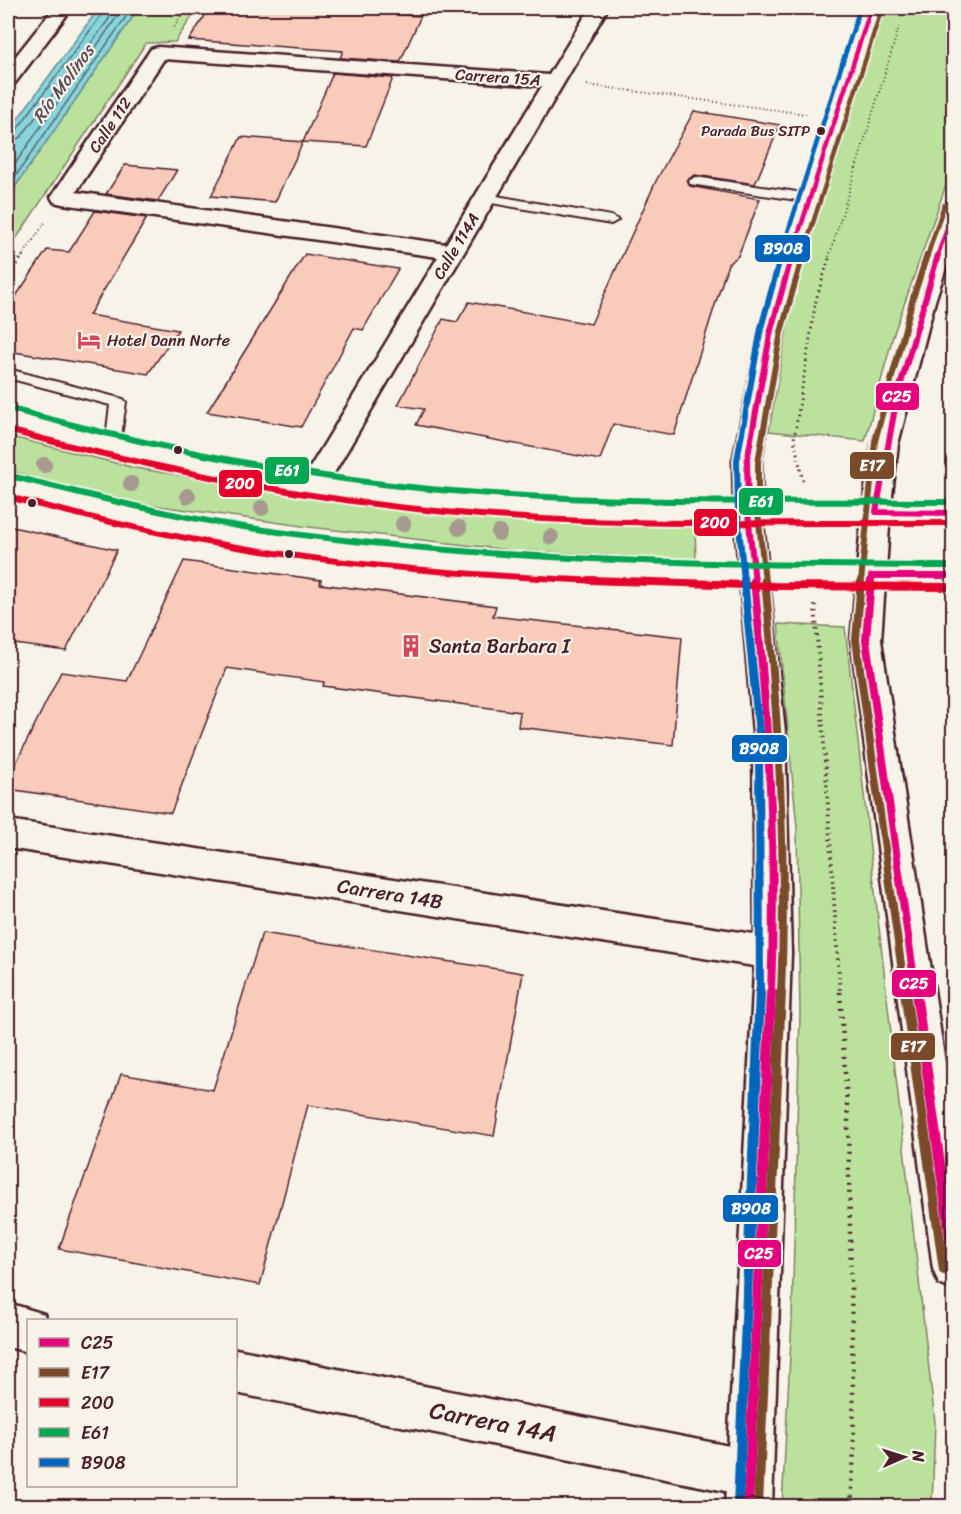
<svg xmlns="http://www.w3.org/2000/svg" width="961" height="1514" font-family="Sriracha,sans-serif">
<rect width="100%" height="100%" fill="#f7f3e8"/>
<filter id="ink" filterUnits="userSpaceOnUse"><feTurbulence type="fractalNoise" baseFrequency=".0167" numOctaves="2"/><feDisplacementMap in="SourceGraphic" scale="12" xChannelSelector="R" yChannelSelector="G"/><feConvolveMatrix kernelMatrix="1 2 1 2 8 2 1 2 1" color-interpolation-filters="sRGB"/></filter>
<g filter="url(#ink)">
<!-- green -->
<g fill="#bbe29d" stroke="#828064" stroke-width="1.5">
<path d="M139,8h59l-23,34 -29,1 -138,208v-54z"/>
<path d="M884,8h69v157l-60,171 -28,105 -96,-10 18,-104 16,-71z"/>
<path d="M8,436l127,32 251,41 161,13 148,4 1,34 -186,-10 -201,-23 -200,-28 -101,-29z"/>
<path d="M778,624l67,3 90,795 -3,84h-150l10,-186 8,-306 -3,-186z"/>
</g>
<!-- water -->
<path fill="#85d6dc" stroke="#6d8d95" stroke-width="1.5" d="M99,8h40l-131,189v-65z"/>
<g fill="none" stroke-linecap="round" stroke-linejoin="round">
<!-- shore -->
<g stroke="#626872" stroke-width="1.5">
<path d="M8,135l7,-3 88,-119 1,-5"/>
<path d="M8,143l13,-6 88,-118 2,-11"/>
<path d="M8,174l115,-166"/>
<path d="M8,187l124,-179"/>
</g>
</g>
<!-- building -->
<g fill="#f8cbbb" stroke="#4a1f2b" stroke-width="1.5">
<path d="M210,8h82l129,8 -21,46 -60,-4 3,-7 -154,-11z"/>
<path d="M333,73l60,5 -27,68 -63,-4z"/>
<path d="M694,111l86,14 -25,59 -60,-9 -8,5 3,6 70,13 -22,57 -10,8 -54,171 -61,-11 -13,36 -184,-35 8,-16 -26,-4 45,-86 14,3 12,-20 122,22 65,-143z"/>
<path d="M241,137l62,5 -28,60 -64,-6z"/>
<path d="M125,165l52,5 -19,31 -52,-7z"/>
<path d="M95,211l52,7 -58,97 89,15 -30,44 -140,-23v-43l39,-58 22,2z"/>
<path d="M305,254l93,15 -35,61 -9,-2 -53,99 -94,-15z"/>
<path d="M8,526l109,24 -51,101 -58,-8z"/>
<path d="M184,561l137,19 -1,4 176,22 -3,10 189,21 -9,108 -155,-18 2,-15 -197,-26 1,-4 -97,-14 -56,145 -163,-24v-10l53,-107 66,9z"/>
<path d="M262,933l261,40 -29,163 -186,-31 -48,180 -201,-36 62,-175 92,16z"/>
</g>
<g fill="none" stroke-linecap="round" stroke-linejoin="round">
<!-- lane casing -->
<g stroke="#4a1f2b" stroke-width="4">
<g id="lane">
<path d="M852,8h21l3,2 -6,3z"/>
<path d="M695,177l115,17 7,4 -7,4 -120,-18 -1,-3z"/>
<path d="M485,194l126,22 7,4 -7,4 -131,-23 -2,-3z"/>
<path d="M8,369l115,30 3,3 -7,48h-12l-2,-4 5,-41 -102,-27z"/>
</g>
</g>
<!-- street casing -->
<g stroke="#4a1f2b" stroke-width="5">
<g id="street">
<path d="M54,8h18l-57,75 -7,2v-19z"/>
<path d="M590,8h18l-284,482 -10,3 -10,-3 -4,-6 138,-227 -376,-53 -8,-2 -3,-5 100,-148 7,-2 391,28zM164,59l378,27 -96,158 -370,-52z"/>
<path d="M8,820l765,117 13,5 5,11 -5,11 -13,5 -765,-121z"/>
<path d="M8,1303l36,11 2,6h-18v32l-20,-5z"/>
<path d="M236,1349l514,101 17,6 6,17 -6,17 -17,6 -514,-103z"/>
</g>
</g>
<!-- secondary casing -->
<g stroke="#4a1f2b" stroke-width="5">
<g id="secondary">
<path d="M8,411c145,37 283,68 433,81 171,14 341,9 513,12v18c-148,-2 -295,3 -442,-6 -171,-11 -339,-42 -504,-89z"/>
<path d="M8,477c77,19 155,39 234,51 236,36 474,38 712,38v20c-238,0 -477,-1 -713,-39 -79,-12 -156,-32 -233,-52z"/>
</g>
</g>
<!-- primary casing -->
<g stroke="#4a1f2b" stroke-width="5">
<g id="primary">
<path d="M862,8h18l-82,265 -15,57 -22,131 1,52 23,219 6,221 -19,553h-47l30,-553 -2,-221 -19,-219 -1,-52 26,-131 15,-57z"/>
<path d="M954,201v43l-19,57 -37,143 -8,68 -9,128 73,482v168l-15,-6 -6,-15 -82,-629 11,-128 10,-68 39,-143 32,-93 3,-5z"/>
</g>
</g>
<!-- path-far3 -->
<g stroke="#4a1f2b" stroke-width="2" stroke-dasharray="1 3" stroke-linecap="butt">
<path d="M902,17l3,-9"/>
<path d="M174,27l13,-19"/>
<path d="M587,85l219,29"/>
<path d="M22,257l24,-36"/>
<path d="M829,257l70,-230"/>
</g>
<!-- path-far2 -->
<g stroke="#4a1f2b" stroke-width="3" stroke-dasharray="1.5 4" stroke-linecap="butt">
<path d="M8,279l15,-24"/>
<path d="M803,481l-9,-42 22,-139 14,-45"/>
</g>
<!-- path-far1 -->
<path stroke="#4a1f2b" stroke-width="4" stroke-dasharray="1.5 4.5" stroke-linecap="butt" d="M815,605l25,388"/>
<!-- path -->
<path stroke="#4a1f2b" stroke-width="4.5" stroke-dasharray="2 6" stroke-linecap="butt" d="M840,992l8,127 6,330 -3,57"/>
<!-- lane -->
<use href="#lane" fill="#f7f3e8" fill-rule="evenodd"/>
<!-- street -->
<use href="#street" fill="#f7f3e8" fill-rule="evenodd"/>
<!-- secondary -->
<use href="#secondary" fill="#f7f3e8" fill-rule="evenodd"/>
<!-- primary -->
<use href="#primary" fill="#f7f3e8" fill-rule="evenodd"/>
<!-- bus-1-far3 casing -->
<g stroke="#f7f3e8" stroke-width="8">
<g id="bus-1-far3">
<path d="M791,257l80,-249"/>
<path d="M937,257l17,-48"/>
</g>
</g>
<!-- bus-1-far2 casing -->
<g stroke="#f7f3e8" stroke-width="10">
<g id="bus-1-far2">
<path d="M938,255l-41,142 -21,115 78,1"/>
<path d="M755,582l-7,-69 -1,-52 24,-131 21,-75"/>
<path d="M871,582v-6h83"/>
</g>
</g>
<!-- bus-1-far1 casing -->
<g stroke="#f7f3e8" stroke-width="12">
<g id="bus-1-far1">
<path d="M754,580c14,137 23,275 17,413"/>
<path d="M871,580l-5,60 50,353"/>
</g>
</g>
<!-- bus-1 casing -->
<g stroke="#f7f3e8" stroke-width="14">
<g id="bus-1">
<path d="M916,992l38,273"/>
<path d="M748,1506l23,-514"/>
</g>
</g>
<!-- bus-2-far3 casing -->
<g stroke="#f7f3e8" stroke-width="8">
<g id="bus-2-far3">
<path d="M802,257l79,-246"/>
<path d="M927,257l17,-52"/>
</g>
</g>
<!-- bus-2-far2 casing -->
<g stroke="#f7f3e8" stroke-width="10">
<g id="bus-2-far2">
<path d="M765,582l-7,-70v-50l23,-130 22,-77"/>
<path d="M861,582l14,-141 38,-143 14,-43"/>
</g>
</g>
<!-- bus-2-far1 casing -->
<g stroke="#f7f3e8" stroke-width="12">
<g id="bus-2-far1">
<path d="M765,580c13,137 22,275 16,413"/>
<path d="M861,580l-5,60 49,353"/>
</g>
</g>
<!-- bus-2 casing -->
<g stroke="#f7f3e8" stroke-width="14">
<g id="bus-2">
<path d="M905,992l39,278"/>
<path d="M758,1506l23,-514"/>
</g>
</g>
<!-- bus-3-far1 casing -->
<g stroke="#f7f3e8" stroke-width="10">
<g id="bus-3-far1">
<path d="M8,430c144,38 289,68 438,82 169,16 339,10 508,11"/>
<path d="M8,497c68,17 136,34 205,46 136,24 275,34 413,39"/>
</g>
</g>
<!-- bus-3 casing -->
<g stroke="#f7f3e8" stroke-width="12">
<path id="bus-3" d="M589,580l186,6 179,1"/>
</g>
<!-- bus-4 casing -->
<g stroke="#f7f3e8" stroke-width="10">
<g id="bus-4">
<path d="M11,409c145,39 292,70 441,82 167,14 335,10 502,11"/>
<path d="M11,476c77,19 154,39 233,51 235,35 473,38 710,39"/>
</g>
</g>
<!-- bus-5-far3 casing -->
<g stroke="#f7f3e8" stroke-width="8">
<path id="bus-5-far3" d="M780,257l80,-249"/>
</g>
<!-- bus-5-far2 casing -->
<g stroke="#f7f3e8" stroke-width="10">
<path id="bus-5-far2" d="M744,582l-6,-68 -1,-54 24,-132 20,-73"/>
</g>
<!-- bus-5-far1 casing -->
<g stroke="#f7f3e8" stroke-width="12">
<path id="bus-5-far1" d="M744,580l15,153 1,260"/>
</g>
<!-- bus-5 casing -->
<g stroke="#f7f3e8" stroke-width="14">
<path id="bus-5" d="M738,1506l22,-514"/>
</g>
<!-- bus-1-far3 -->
<use href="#bus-1-far3" stroke="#e5007d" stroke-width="4.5"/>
<!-- bus-1-far2 -->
<use href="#bus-1-far2" stroke="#e5007d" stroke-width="6"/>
<!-- bus-1-far1 -->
<use href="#bus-1-far1" stroke="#e5007d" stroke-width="8"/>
<!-- bus-1 -->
<use href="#bus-1" stroke="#e5007d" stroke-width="10"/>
<!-- bus-2-far3 -->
<use href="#bus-2-far3" stroke="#7a4b2a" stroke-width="4.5"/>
<!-- bus-2-far2 -->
<use href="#bus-2-far2" stroke="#7a4b2a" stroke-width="6"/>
<!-- bus-2-far1 -->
<use href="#bus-2-far1" stroke="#7a4b2a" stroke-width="8"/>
<!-- bus-2 -->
<use href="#bus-2" stroke="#7a4b2a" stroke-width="10"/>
<!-- bus-3-far1 -->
<use href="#bus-3-far1" stroke="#e4002b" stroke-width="6"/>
<!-- bus-3 -->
<use href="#bus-3" stroke="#e4002b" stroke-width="8"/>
<!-- bus-4 -->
<use href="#bus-4" stroke="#00a651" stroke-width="6"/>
<!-- bus-5-far3 -->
<use href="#bus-5-far3" stroke="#0065bd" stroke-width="4.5"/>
<!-- bus-5-far2 -->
<use href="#bus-5-far2" stroke="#0065bd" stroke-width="6"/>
<!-- bus-5-far1 -->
<use href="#bus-5-far1" stroke="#0065bd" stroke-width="8"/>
<!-- bus-5 -->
<use href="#bus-5" stroke="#0065bd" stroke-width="10"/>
</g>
<!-- trees -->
<g fill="#a79990">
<circle cx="44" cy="465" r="8"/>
<circle cx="131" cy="484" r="8"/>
<circle cx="188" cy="496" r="8"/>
<circle cx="262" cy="508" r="8"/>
<circle cx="403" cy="524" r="8"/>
<circle cx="459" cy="528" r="8"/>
<circle cx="499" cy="533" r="8"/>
<circle cx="551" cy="537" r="8"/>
</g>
</g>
<!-- icons -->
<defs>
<g id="hotel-bare" transform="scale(1.8)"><path d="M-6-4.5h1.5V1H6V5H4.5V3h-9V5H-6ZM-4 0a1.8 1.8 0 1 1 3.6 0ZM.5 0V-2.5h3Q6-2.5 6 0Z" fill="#d1495b" stroke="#f7f3e8" stroke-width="2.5" paint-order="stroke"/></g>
<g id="building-bare" transform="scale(1.8)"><path d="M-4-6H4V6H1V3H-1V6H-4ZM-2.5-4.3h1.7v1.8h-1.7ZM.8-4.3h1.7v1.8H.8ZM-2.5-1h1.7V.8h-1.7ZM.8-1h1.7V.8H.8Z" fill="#d1495b" stroke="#f7f3e8" stroke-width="2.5" paint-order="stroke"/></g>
</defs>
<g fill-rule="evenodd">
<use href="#hotel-bare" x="89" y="340"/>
<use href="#building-bare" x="411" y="646"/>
</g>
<!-- markers -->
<g fill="#4a1f2b" stroke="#f7f3e8" stroke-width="2">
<circle cx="821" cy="131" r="5"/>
<circle cx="178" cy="450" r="5"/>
<circle cx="32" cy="503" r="5"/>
<circle cx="289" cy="554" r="5"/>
</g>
<g text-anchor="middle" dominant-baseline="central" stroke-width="4.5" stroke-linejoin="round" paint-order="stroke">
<!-- far-bus labels -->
<g font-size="15" fill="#4a1f2b" stroke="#f7f3e8" text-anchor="end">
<text x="810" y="131">Parada Bus SITP</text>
</g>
<!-- far-street labels -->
<g font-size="16" fill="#4a1f2b" stroke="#f7f3e8">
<text transform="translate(498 77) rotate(4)">Carrera 15A</text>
<text transform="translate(110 125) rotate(-56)">Calle 112</text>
<text transform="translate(456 246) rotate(-59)">Calle 114A</text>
</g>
<!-- far-poi labels -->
<g font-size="16" fill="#4a1f2b" stroke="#f7f3e8" text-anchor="start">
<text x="107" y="340">Hotel Dann Norte</text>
</g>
<!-- far-water labels -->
<g font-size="18" font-style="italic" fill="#594d57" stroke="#f7f3e8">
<text transform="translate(63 84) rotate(-54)">Río Molinos</text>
</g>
<!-- poi labels -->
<g font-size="20" fill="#4a1f2b" stroke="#f7f3e8" text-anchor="start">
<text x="429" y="646">Santa Barbara I</text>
</g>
<!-- street labels -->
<g font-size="20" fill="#4a1f2b" stroke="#f7f3e8">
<text transform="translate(390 894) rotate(9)">Carrera 14B</text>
</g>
<!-- near-street labels -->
<g font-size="24" fill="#4a1f2b" stroke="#f7f3e8">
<text transform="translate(493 1422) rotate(11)">Carrera 14A</text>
</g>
</g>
<g stroke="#f7f3e8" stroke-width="2">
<rect x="754" y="234" width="57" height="29" rx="6" fill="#0065bd"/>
<rect x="875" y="382" width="45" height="29" rx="6" fill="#e5007d"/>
<rect x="849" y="451" width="46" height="29" rx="6" fill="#7a4b2a"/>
<rect x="264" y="456" width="46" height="29" rx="6" fill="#00a651"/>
<rect x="218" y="469" width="45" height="29" rx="6" fill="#e4002b"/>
<rect x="738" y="487" width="46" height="29" rx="6" fill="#00a651"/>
<rect x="693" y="508" width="45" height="29" rx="6" fill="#e4002b"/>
<rect x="731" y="734" width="57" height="29" rx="6" fill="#0065bd"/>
<rect x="891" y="969" width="46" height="29" rx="6" fill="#e5007d"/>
<rect x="890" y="1032" width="46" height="29" rx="6" fill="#7a4b2a"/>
<rect x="722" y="1194" width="57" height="29" rx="6" fill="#0065bd"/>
<rect x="737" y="1239" width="45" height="29" rx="6" fill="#e5007d"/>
</g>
<g font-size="16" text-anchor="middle" font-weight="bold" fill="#fff">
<text x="783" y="254">B908</text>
<text x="897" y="402">C25</text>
<text x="872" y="471">E17</text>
<text x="287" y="476">E61</text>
<text x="240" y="489">200</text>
<text x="761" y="507">E61</text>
<text x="715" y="528">200</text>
<text x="759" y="754">B908</text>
<text x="914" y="989">C25</text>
<text x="913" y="1052">E17</text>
<text x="751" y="1214">B908</text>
<text x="759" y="1259">C25</text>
</g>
<!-- margin -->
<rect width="961" height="1514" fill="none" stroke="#f7f3e8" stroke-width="30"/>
<rect x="15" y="15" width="931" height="1484" fill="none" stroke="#4a1f2b" stroke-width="2" filter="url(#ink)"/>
<!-- legend -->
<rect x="27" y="1319" width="210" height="168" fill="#f7f3e8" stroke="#b29e9c" stroke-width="1.5"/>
<rect x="39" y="1338" width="30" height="9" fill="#e5007d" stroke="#b29e9c" stroke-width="1.5"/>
<text x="81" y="1349" font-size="18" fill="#4a1f2b">C25</text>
<rect x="39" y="1368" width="30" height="9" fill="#7a4b2a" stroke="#b29e9c" stroke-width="1.5"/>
<text x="81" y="1379" font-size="18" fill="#4a1f2b">E17</text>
<rect x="39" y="1398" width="30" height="9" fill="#e4002b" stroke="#b29e9c" stroke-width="1.5"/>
<text x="81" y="1409" font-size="18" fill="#4a1f2b">200</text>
<rect x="39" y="1428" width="30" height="9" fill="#00a651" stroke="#b29e9c" stroke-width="1.5"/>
<text x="81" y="1439" font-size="18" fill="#4a1f2b">E61</text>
<rect x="39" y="1458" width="30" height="9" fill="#0065bd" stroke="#b29e9c" stroke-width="1.5"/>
<text x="81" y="1469" font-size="18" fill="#4a1f2b">B908</text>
<!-- north arrow -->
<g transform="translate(904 1457) rotate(87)" stroke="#f7f3e8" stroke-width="4.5" paint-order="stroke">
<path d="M0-4.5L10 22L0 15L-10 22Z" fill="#4a1f2b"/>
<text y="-9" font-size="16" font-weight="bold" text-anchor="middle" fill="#4a1f2b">N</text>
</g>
</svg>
